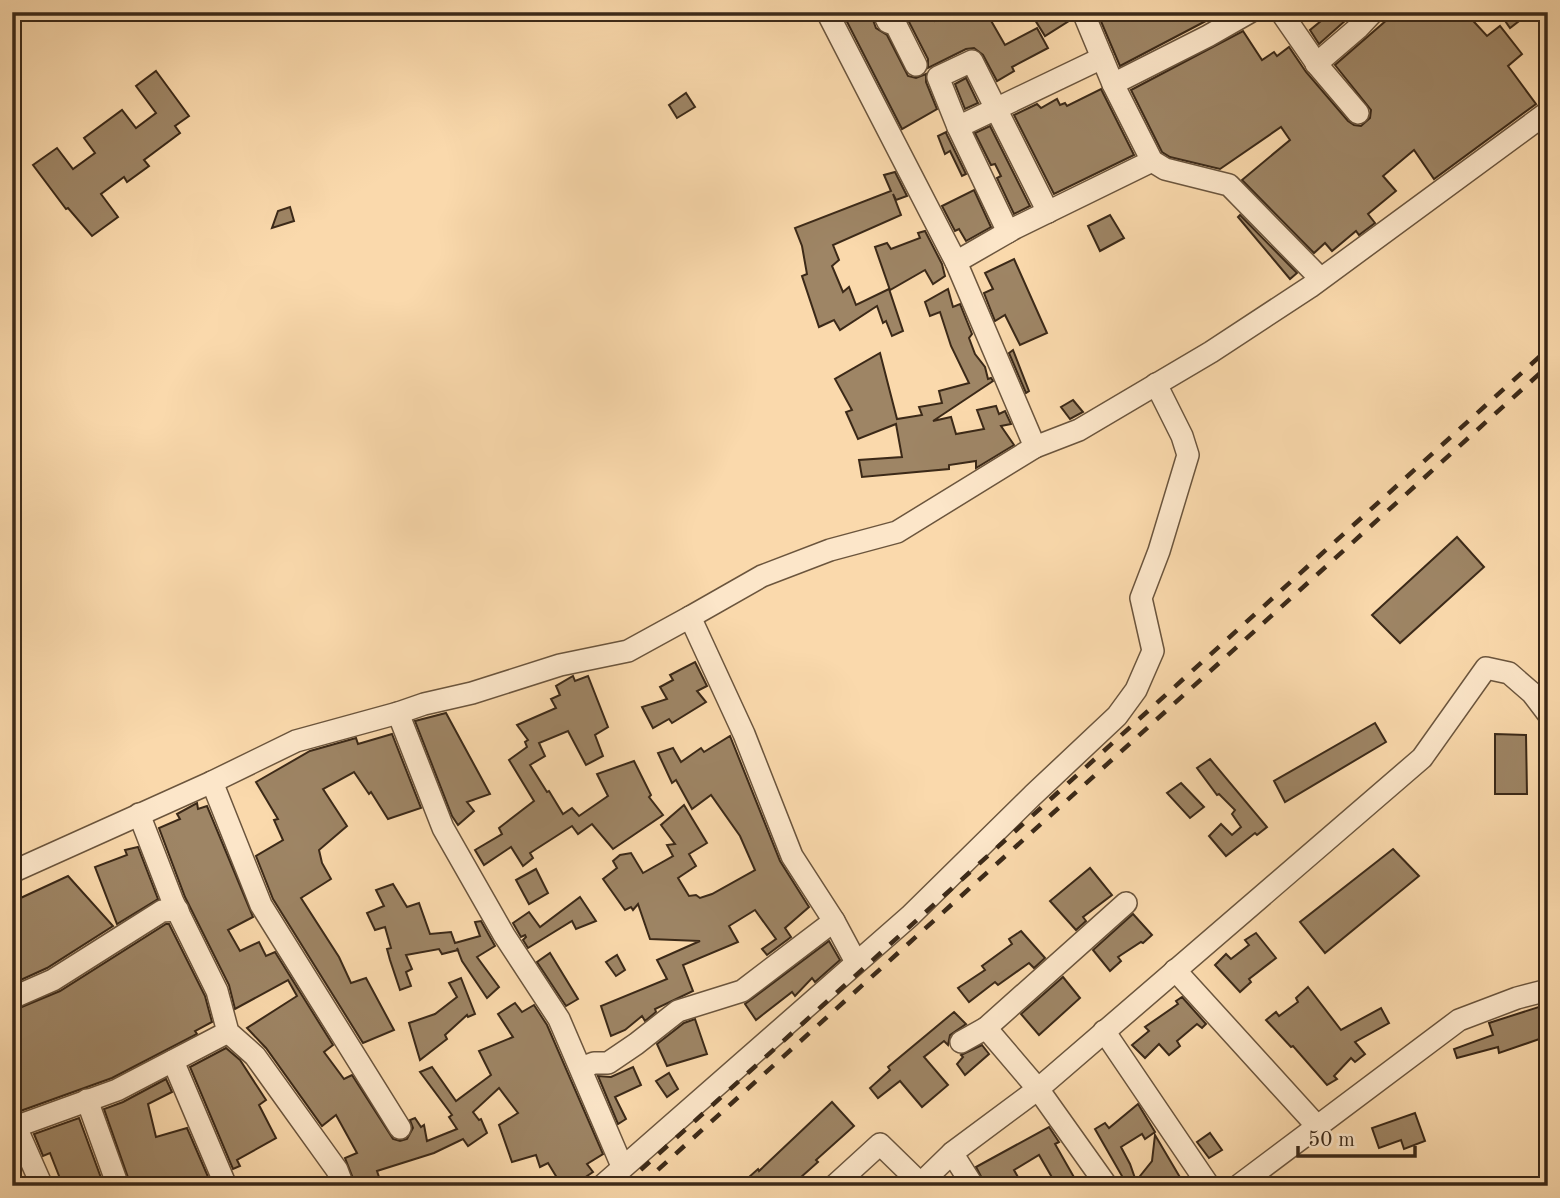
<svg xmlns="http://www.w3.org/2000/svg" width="1560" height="1198" font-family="'Old Standard TT',serif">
<rect width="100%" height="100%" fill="#fad9ac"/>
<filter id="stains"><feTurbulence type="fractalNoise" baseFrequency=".00286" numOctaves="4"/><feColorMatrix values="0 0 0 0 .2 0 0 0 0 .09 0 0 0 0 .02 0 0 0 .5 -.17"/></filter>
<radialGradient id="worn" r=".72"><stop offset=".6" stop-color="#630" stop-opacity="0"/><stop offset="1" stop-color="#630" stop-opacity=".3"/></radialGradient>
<!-- building -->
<g fill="#9e8565" stroke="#3b2918" stroke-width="2">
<path d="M842,12h28l6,16 11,7 21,41 8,2 10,-4v8l11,27 -35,20z"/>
<path d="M927,12h3l5,9 16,-9h35l19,33 32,-17 11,20 -36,19 2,4 -17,10 -14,-26 -9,-7 -8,1 -38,19v-9l-19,-37z"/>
<path d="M1030,12h40l2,7 -27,17z"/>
<path d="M1097,12h126l-103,54z"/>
<path d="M1332,12h23l-36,32 -9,-14z"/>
<path d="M1396,12h69l22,24 13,-10 22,28 -14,12 28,38 -102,75 -20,-29 -31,26 13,15 -28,23 7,9 -16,12 -3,-4 -24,20 -7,-8 -11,10 -72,-73 48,-40 -9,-13 -61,42 -50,-12 -8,-5 -31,-62 112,-59 19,29 12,-8 3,4 12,-9 17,25 42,49 6,4 7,1 9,-8 1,-8 -36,-45z"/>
<path d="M1499,12h32l-21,16z"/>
<path d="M156,71l33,45 -14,10 5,7 -36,27 5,6 -22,16 -3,-5 -23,17 17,23 -26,19 -24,-28 -2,1 -33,-44 24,-17 16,21 22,-16 -11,-15 38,-28 14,18 20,-15 -20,-27z"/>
<path d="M966,78l12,25 -13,6 -10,-25z"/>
<path d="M1101,89l33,66 -80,39 -40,-79 23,-11 4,4 16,-9 3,6 5,-2 2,3z"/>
<path d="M686,93l9,14 -18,11 -8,-13z"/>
<path d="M990,126l40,80 -16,8 -17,-36 4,-2 -6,-12 -4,1 -16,-32z"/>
<path d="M946,132v1l20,41 -4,2 -12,-25 -5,3 -7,-18z"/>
<path d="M895,172l12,24 -11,4 -3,-6 8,21 -68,30 6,15 -7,6 11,26 6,-5 7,18 33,-16 14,42 -11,5 -6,-15 -3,2 -6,-17 -37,24 -6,-10 -15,7 -17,-51 5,-2 -5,-28 -7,-18 96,-37 -7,-16z"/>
<path d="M974,190l17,37 -25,14 -7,-12 -4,2 -13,-25z"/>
<path d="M290,207l4,14 -22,7 6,-17z"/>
<path d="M1110,215l14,23 -24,13 -12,-25z"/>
<path d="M1240,215l57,58 -7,6 -52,-62z"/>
<path d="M925,231l17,33 3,12 -12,8 -8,-14 -35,20 -15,-43 12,-4 4,6 29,-11 -2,-5z"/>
<path d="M1014,259l33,74 -27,12 -15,-30 -10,6 -11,-28 9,-4 -8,-16z"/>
<path d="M948,289l5,18 7,-3 12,30 -3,4 6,16 10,13 3,12 3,-1 2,3 -60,40 18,-4 5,17 28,-5 -7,-19 19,-4 3,8 6,-3 6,13 -10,2 13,19 -38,23v-7l-27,4v4l-87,8 -3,-17 43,-3 -6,-33 -38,15 -12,-27 6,-2 -17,-31 45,-26 17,66 25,-4 -3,-8 23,-4 -3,-12 30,-8 -18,-37 -11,-34 -10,4 -5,-14z"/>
<path d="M1013,350l16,41 -3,2 -17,-40z"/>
<path d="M1073,400l10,12 -13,7 -9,-12z"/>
<path d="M1457,537l27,30 -84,76 -28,-28z"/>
<path d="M695,662l12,24 -10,5 9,11 -34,21 -3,-4 -16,9 -11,-21 25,-8 -7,-12 13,-7 -3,-5z"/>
<path d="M573,676l2,5 13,-5 20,51 -13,8 8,21 -17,9 -18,-34 -29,12 6,13 -15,9 17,27 2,-1 14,23 9,-6 7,8 29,-20 -11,-22 37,-13 17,34 -2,2 14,18 -50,34 -21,-25 -14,10 -6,-8 -42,27 3,5 -10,8 -12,-19 -27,18 -9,-15 27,-16 -3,-6 35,-27 -25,-41 18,-13 -2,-5 3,-2 -11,-15 39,-17 -5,-9 9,-4 -4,-9z"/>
<path d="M446,713l44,81 -23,8 7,9 -16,14 -6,-9 -37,-95z"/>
<path d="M1375,723l11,19 -101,60 -11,-21z"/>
<path d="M392,734l29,74 -33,11 -17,-27 -2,2 -15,-22 -31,17 24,37 -28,24 3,13 9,16 -30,19 38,59 12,26 15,-5 28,52 -31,13 -90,-144 -17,-43 27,-16 -9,-20 4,-1 -22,-37 54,-31 46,-13 2,6z"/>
<path d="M1495,734l31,1 1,59h-32z"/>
<path d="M730,736l50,125 29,46 -24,21 6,9 -24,18 -5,-6 14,-10 -21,-29 -26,16 9,16 -55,23 10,26 -38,18 1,3 -11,9 -3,-5 -17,14 -14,6 -10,-30 66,-27 -10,-19 43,-19 -50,-2 -12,-35 -5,6 -2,-3 -6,3 -22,-31 14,-11 -4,-7 7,-6 11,-2 12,20 30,-17 -6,-11 8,-1 -14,-19 23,-20 23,38 -18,11 7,12 -18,12 11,18 7,-1 4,3 12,-4 43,-24 -15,-34 -29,-41 -19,14 -16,-29 -4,3 -14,-30 15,-5 8,14 20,-14 3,4z"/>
<path d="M1210,759l57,68 -10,8 -2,-2 -29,23 -17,-20 12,-12 11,11 9,-8 -9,-13 3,-4 -16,-16 -2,1 -20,-27z"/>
<path d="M1181,783l23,24 -14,11 -23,-25z"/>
<path d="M197,803l1,6 9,-3 46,111 -25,13 12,21 19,-9 7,14 9,-4 58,93 -9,7 20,27 8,-4 41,64 7,2 7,-2 6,-11 -3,-8 5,-2 6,9 3,-2 3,16 30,-12 -8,-12 3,-2 -32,-43 12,-5 24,34 35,-26 -12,-24 34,-14 -15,-23 17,-11 7,9 12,-7 13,20 56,129 -16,10 6,8 -21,14h-10l-14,-23 -8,4 -4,-12 -24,7 -13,-37 19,-12 -19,-25 -26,24 6,8 2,-1 6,14 -19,13 -5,-7 -29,14 -57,18 5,15h-26l-11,-28 12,-5 -21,-38 -14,11 -56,-78 -19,-20 50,-32 -9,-16 -53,29 -6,-24 -44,-88 -26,-69 21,-9 -3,-5z"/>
<path d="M138,847l20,52 -41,25 -22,-57 32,-12 -2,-5z"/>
<path d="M1393,849l26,27 -94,77 -25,-31z"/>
<path d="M1090,868l22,27 -29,22 3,4 -10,9 -26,-29z"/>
<path d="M536,869l12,24 -19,11 -13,-24z"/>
<path d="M68,876l45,50 -66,42 -35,16v-82z"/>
<path d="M393,884l14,23 12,-4 11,31 21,-2 4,11 25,-7 -5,-14 6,-1 14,25 -18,11 22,30 -12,11 -25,-37 -5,-13 1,2 -16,4 -3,-5 -33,6 6,14 -6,3 5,14 -11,4 -10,-30 -3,-11 4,-1 -6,-21 -10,3 -8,-17 17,-7 -8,-16z"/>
<path d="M580,897l16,24 -20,8 -4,-8 -44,27 -5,-8 3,-3 -1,-2 -4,2 -8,-14 16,-11 11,15z"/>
<path d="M1133,914l19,21 -9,8 -2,-1 -23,15 3,4 -11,10 -17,-21z"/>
<path d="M166,924h3l36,72 7,26 -17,9 2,3 -85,44 -100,36v-103l48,-20z"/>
<path d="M1021,931l24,27 -11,10 -5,-5 -31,22 -3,-3 -26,20 -11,-14 27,-18 -3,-4 30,-22 -3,-5z"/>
<path d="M1256,933l20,25 -27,21 2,3 -11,10 -25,-27 11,-11 5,5 18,-14 -4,-5z"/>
<path d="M829,941l11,19 -25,22 -3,-4 -17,18 -3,-4 -36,28 -11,-16z"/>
<path d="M550,953l28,46 -12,7 -29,-44z"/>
<path d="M617,955l8,15 -9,6 -10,-14z"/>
<path d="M1063,977l17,21 -41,37 -18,-21z"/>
<path d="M461,978l14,36 -7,3 -1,-2 -22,20 2,4 -27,21 -11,-37 26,-9 22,-17 -8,-14z"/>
<path d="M1308,987l33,43 40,-22 8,15 -34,19 10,12 -10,8 -4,-4 -17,18 3,3 -10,6 -34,-39 -2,1 -25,-27 10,-8 3,4 19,-14 -2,-4z"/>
<path d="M1182,997l24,27 -4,4 -5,-4 -20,17 3,5 -11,9 -10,-11 -14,14 -13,-13 17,-14 -4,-4 33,-23 -2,-3z"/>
<path d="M1548,1004v32l-49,17 -1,-6 -41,11 -3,-9 39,-14 -4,-12z"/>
<path d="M954,1012l12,12 -16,11 -2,10 -4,-4 -20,16 24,28 -26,22 -22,-26 -22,17 -8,-10 20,-18 -2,-3z"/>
<path d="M695,1019l12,35 -40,12 -10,-22 27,-21z"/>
<path d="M982,1045l7,9 -24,21 -8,-11 6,-7 -2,-2z"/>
<path d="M226,1048l14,12 26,40 -7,5 17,33 -39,22 3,6 -7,3 -43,-102z"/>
<path d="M633,1067l8,18 -26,12 11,22 -8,5 -20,-48 13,1z"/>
<path d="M669,1073l9,16 -11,8 -11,-16z"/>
<path d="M166,1079l6,13 -24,12 8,33 31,-9 25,58h-81l-27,-77 19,-7z"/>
<path d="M832,1102l22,24 -38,34 2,2 -27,24h-52l19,-17 1,2z"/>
<path d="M1138,1104l17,28 -10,7 -3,-5 -21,13 9,17 6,17 16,-20 3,-26 26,44 -8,7h-48l-4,-9 1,-1 -27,-47 10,-6 4,5z"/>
<path d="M1415,1113l10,28 -21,8 -3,-9 -22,8 -7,-20z"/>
<path d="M79,1118l25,68h-41l-13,-33 -7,3 -9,-22z"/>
<path d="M1049,1127l10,15 -4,2 24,42h-22l-18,-31 -25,15 9,16h-37l-10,-19z"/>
<path d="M1210,1133l12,17 -13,8 -12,-16z"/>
</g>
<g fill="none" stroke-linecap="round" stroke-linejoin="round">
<!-- minor casing -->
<g stroke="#6b553d" stroke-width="24">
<g id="minor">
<path d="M827,12l129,250 79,185"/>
<path d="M883,12l5,10 8,3 20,40"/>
<path d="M1083,12l30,72 39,77 13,8 64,16 91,93"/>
<path d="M1281,12l38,55 39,46"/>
<path d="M1316,64l42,-36 15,-16"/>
<path d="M1113,84l95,-48 42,-24"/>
<path d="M958,127l144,-69"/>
<path d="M1008,232l-50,-105 -20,-50 34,-16 76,151"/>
<path d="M956,262l59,-34 137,-67"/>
<path d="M690,617l72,-41 68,-26 67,-18 138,-85 44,-17 132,-78 99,-65 238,-175"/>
<path d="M398,713l45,115 61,107 55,84 63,147"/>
<path d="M212,782l49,123 139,223"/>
<path d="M139,814l34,88 44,89 11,41 27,24 82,114 6,16"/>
<path d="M12,872l200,-90 84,-41 102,-28 26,-9 48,-11 88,-28 68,-14 62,-34 54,117 48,122 42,65 22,41"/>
<path d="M1175,970l142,156"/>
<path d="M12,998l41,-18 109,-69 16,-1"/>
<path d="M986,1028l52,61 69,97"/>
<path d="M1104,1031l105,155"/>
<path d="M961,1042l25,-14 140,-125"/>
<path d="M173,1061l53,125"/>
<path d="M581,1068l13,-5h14l28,-19 42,-33 64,-20 92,-70"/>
<path d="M87,1100l31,86"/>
<path d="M16,1127l26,59"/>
<path d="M12,1128l105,-38 111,-58"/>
<path d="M952,1153l21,33"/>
<path d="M602,1186l308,-270 123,-121 84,-79 19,-26 17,-39 -12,-53 18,-47 29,-96 -6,-19 -26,-52"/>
<path d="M834,1186l46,-42 40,39"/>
<path d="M918,1186l34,-33 86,-64 384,-331 64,-90 23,5 23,20 16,21"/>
<path d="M1238,1186l221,-166 58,-22 31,-8"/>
</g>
</g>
<!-- minor -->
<use href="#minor" stroke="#fce6c9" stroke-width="21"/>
<!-- rail -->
<g stroke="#3b2918" stroke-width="4.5" stroke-dasharray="12 12" stroke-linecap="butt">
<path d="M623,1186l925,-837"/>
<path d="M640,1186l908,-820"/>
</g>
</g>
<!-- margin -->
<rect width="1560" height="1198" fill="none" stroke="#fad9ac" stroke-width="42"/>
<rect x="14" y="14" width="1532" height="1170" fill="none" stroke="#3b2918" stroke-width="3.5"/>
<rect x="21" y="21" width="1518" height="1156" fill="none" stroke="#3b2918" stroke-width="2"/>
<!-- scale -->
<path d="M1298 1146v10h117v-10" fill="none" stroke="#3b2918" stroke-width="3.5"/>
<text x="1308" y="1146" font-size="21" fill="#3b2918" stroke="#fce6c9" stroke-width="5" paint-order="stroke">50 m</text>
<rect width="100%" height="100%" filter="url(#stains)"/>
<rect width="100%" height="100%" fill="url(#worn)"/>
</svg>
